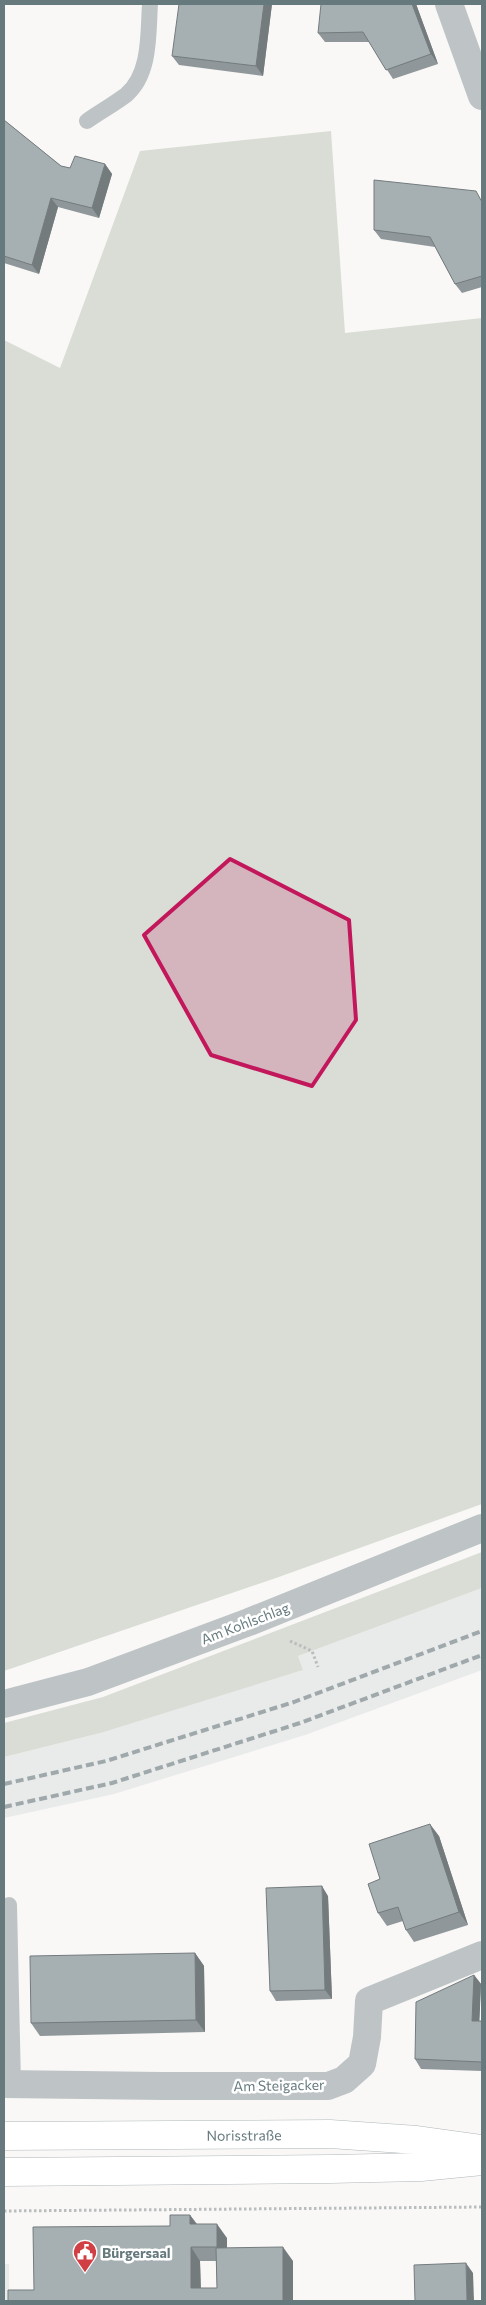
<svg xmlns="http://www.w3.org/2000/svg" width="486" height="2305" font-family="Commissioner,sans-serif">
<rect width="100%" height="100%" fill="#f9f8f7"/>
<!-- built -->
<g fill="#e9eaea">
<path d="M482,1588v82l-177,65 -191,59 -110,24v-61l100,-25 199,-62 -5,-14z"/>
<rect x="4" y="2264" width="5" height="37"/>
</g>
<!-- green -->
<g fill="#daddd6">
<path d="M331,131l14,202 137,-15v1186l-206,74 -272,93v-1331l56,28 80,-217z"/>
<path d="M482,1552v36l-184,68 5,14 -199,62 -100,25v-34l99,-26z"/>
</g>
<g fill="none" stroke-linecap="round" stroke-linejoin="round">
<!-- primary casing -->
<g stroke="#b0b7b9" stroke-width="29">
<g id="primary">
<path id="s1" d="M4,2136l326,-2 87,6 65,9"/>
<path d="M4,2172l326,-3 91,-2 61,-6"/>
</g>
</g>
<!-- path -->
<g stroke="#b9bdbe" stroke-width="3" stroke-dasharray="2.5 2.5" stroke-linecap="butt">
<path d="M290,1641l22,10 6,16"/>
<path d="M4,2211l478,-4"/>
</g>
<!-- lane -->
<g stroke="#bec4c6" stroke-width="16">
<path d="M87,121c13,-9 27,-17 39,-26 25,-21 22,-62 24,-91"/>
<path d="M9,1905l4,179"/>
</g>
<!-- street -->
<g stroke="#bec4c6" stroke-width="28">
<path d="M449,4l33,92"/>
<path d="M4,1704l84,-22 161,-60 233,-94"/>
<path d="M4,2084l158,2h166l16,-6 18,-16 5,-27 2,-36 113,-46"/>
</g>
<!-- primary -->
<use href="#primary" stroke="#fff" stroke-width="28"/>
<!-- rail -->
<g stroke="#9fa8aa" stroke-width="4" stroke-dasharray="8 4" stroke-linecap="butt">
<path d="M4,1784l102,-23 188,-59 188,-71"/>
<path d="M4,1807l108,-24 188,-60 182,-68"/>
</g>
</g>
<!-- wall -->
<g fill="#8f979a" fill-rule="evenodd">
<path d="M272,4l-9,72 -84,-11 -7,-9z"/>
<path d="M416,4l22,60 -45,15 -24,-37h-44l-7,-9z"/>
<path d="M4,120l57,46 9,2 35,-4 7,10 -13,44 -41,-11 -19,67 -35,-11z"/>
<path d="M482,199v88l-20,6 -7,-9 -20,-37 -54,-8 -7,-9z"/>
<path d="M439,1836l29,89 -54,17 -8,-12 -3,-9 -16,5 -9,-13 2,-34z"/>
<path d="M328,1896l4,103 -56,2 -6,-10z"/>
<path d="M195,1953l9,13 1,66 -165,4 -9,-13z"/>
<path d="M474,1975l7,9 -2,37h3v50l-61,-2 -6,-10z"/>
<path d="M190,2215l7,9 30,14v10l66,13v40l-259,-11 136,-64zM200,2261h16l1,27h-16z"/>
</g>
<!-- shaded-wall -->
<g fill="#747b7d">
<path d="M264,4h8l-9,72 -7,-10z"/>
<path d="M412,4h4l22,60 -7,-10z"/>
<path d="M105,164l7,10 -13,44 -7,-10z"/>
<path d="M51,198l7,9 -19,67 -7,-9z"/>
<path d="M430,1824l9,12 29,89 -9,-13z"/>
<path d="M322,1886l6,10 4,103 -7,-9z"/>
<path d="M195,1953l9,13 1,66 -9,-12z"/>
<path d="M474,1975l7,9 -2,47 -7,-10z"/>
<path d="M190,2215l10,14 -10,-5z"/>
<path d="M217,2224l10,14v23l-10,-14z"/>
<path d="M191,2247l9,14 1,40 -10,-13z"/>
<path d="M283,2247l10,14v40h-10z"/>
<path d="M466,2263l7,10 1,28h-7z"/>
</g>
<!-- building -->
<g fill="#a6b0b3" stroke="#747b7d">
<path d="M179,4h85l-8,62 -84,-10z"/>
<path d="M321,4h91l19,50 -45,16 -23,-38 -45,1z"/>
<path d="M4,120l57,46 9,2 5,-12 30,8 -13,44 -41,-10 -19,67 -28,-9z"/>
<path d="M374,180l102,11 6,11v74l-27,8 -25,-47 -56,-7z"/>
<path d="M430,1824l29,88 -53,18 -8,-23 -20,6 -10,-29 12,-5 -11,-35z"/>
<path d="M322,1886l3,104 -55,1 -4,-103z"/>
<path d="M195,1953l1,67 -165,3 -1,-67z"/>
<path d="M474,1975l-2,46h10v41l-67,-3 1,-57z"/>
<path d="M170,2215h20v9h27v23h-26v41h26l-1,-40 67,-1v54h-275v-11h26l-1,-63 137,-1z"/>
<path d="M466,2263l1,38h-52l-1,-36z"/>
</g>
<!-- marked area -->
<path fill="#c2185b" fill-opacity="0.2" stroke="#c2185b" stroke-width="4" stroke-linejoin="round" d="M230,859l119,61 7,100 -44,66 -101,-31 -67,-120z"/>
<!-- icons -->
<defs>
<g id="civic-pin" transform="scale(1.25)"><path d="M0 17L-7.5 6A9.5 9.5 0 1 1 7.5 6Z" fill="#d03f43" stroke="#fff"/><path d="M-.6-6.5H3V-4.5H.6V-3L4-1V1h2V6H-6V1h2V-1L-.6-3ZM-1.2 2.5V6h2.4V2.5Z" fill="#fff"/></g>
</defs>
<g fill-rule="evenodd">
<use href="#civic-pin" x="85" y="2252"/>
</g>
<g text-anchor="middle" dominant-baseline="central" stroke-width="5" stroke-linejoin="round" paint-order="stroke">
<!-- street labels -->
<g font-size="14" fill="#667a7e" stroke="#fff">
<text transform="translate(245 1623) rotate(-21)">Am Kohlschlag</text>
<text transform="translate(279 2085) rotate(-1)">Am Steigacker</text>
<text stroke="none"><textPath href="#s1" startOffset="240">Norisstraße</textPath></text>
</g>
<!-- poi labels -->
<g font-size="14" font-weight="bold" fill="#667a7e" stroke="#fff" text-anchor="start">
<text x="102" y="2252">Bürgersaal</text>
</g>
</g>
<!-- border -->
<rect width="486" height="2305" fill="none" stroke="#667a7e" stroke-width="10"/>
</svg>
